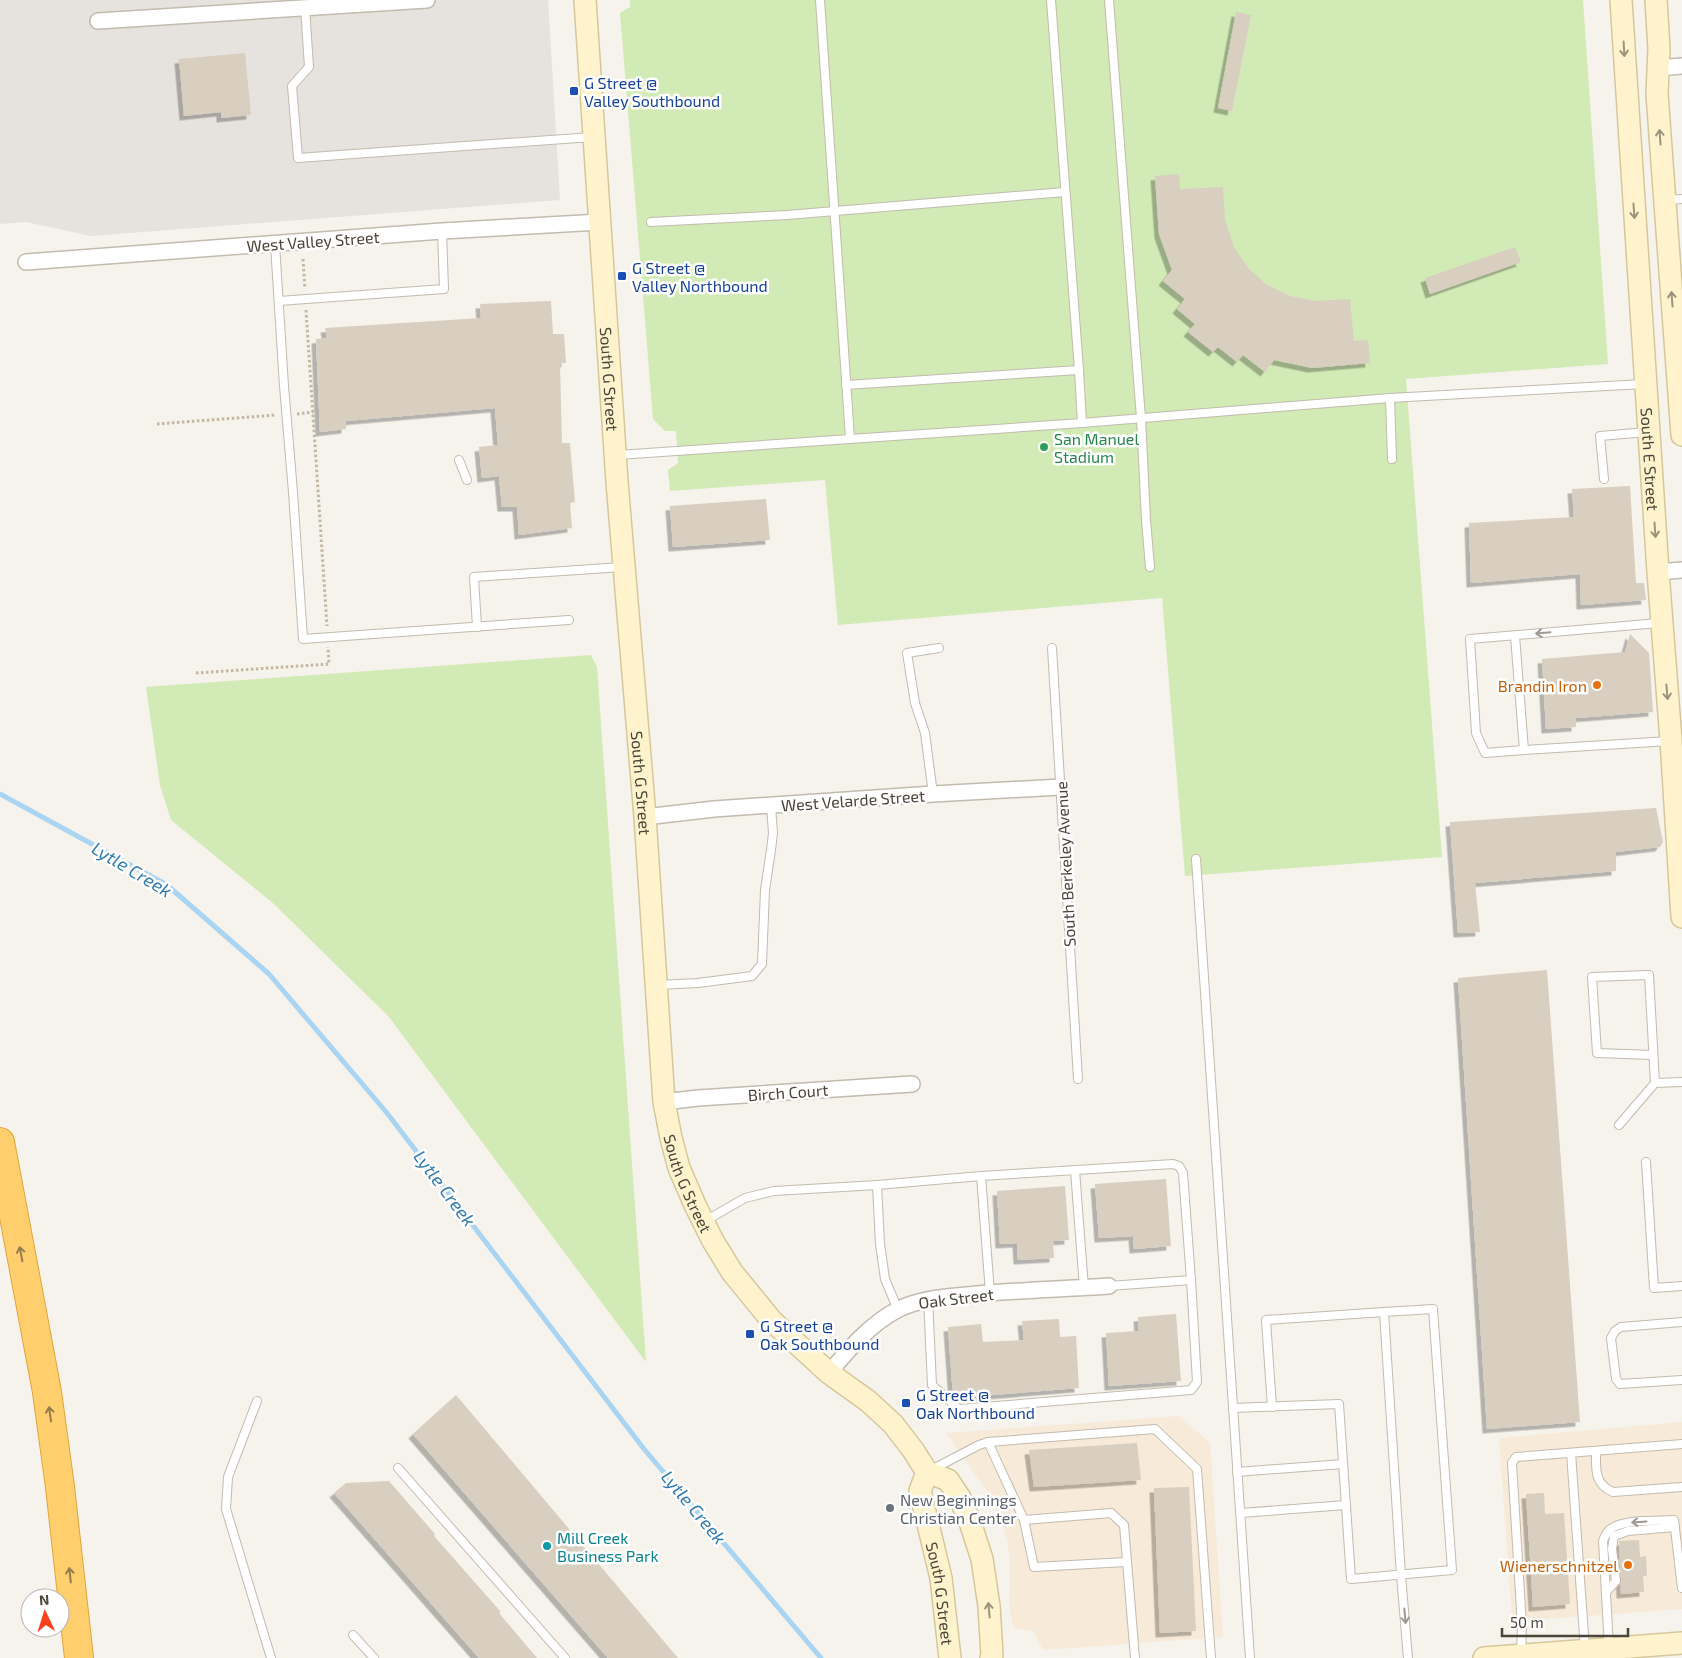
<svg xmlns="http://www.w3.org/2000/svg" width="1682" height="1658" font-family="'Exo 2',sans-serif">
<defs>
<filter id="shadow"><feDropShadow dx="-4.5" dy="4.5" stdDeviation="0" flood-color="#0004"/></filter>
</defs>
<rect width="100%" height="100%" fill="#f6f3ec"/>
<!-- commercial -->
<g fill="#f7ead8">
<path d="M1179,1416l31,27 13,194 -180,13 -10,-19 -19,-3 -5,-22 1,-37 -2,-26 -5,-21 -9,-21 -48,-68z"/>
<path d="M1682,1422v187l-147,11 -23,-2 -13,-180z"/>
</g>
<!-- industrial -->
<path fill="#e6e2dd" d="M0,0h548l12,200 -469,36 -65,-14 -26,2z"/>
<!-- green -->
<g fill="#d2eab5">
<path d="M630,0h953l25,364 -202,15 36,478 -257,19 -23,-278 -324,27 -13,-145 -155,11 -2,-21 10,-7 -2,-32h-11l-12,-12 -33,-406 10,-6z"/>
<path d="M591,655l6,12 49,695 -257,-345 -115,-113 -103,-84 -11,-35 -14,-98z"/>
</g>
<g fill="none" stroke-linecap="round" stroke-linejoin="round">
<!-- stream -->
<path stroke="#a9d4f2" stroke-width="5" d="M0,794l167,91 102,89 118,139 257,336 177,209"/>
</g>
<!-- building -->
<g fill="#d8cfc1" filter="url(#shadow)">
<path d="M1236,12l15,3 -19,96 -14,-3z"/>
<path d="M245,53l6,62 -30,3v-6l-37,4 -5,-57z"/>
<path d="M1179,174l1,15 43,-2 2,33 9,27 14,21 18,16 24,12 25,5 35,-2 4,42 14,-1 2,23 -58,5 -38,-8 -9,12 -22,-17 -6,7 -19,-15 -5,5 -25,-20 7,-8 -18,-15 8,-10 -22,-18 9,-11 -13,-36 -4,-58z"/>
<path d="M1515,247l6,15 -91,32 -5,-16z"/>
<path d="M551,301l2,33h11l2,29h-6l2,80h8l5,59 -5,1 2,25 -53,7 -2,-28h-15l-3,-31 -17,2 -3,-31 19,-2 -3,-37 -149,13v8l-26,3 -4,-93 11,-1 -2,-10 156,-10 -1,-14z"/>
<path d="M1630,486l6,97h8l2,17 -65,5 -1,-31 -109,9 -2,-60 105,-6 -2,-28z"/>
<path d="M766,499l4,41 -97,7 -3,-41z"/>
<path d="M1630,634l19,19 4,59 -77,6v9l-30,2 -4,-70 83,-7z"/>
<path d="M1656,808l7,34 -3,5 -44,5v19l-141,12 5,49 -22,1 -8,-111z"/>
<path d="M1547,970l33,452 -93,7 -29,-451z"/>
<path d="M1166,1179l5,67 -37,3 -1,-13 -34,2 -4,-54z"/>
<path d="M1065,1186l4,54 -16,1 1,17 -36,2 -1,-17 -17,1 -3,-53z"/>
<path d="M1176,1314l5,67 -72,5 -3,-53 33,-2 -1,-14z"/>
<path d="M1059,1319l1,18 16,-1 3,52 -124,10 -2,-2 -5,-69 33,-3 2,18 41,-2 -2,-19z"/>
<path d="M456,1395l222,263h-70l-195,-224z"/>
<path d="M1137,1443l4,37 -107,7 -5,-37z"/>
<path d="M389,1481l46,53 -1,2 67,76 -2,1 38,45h-58l-145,-165 12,-10z"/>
<path d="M1189,1487l7,144 -36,2 -6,-145z"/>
<path d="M1544,1493l1,21 19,-1 6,91 -37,3 -7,-113z"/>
<path d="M1639,1540l1,17 6,-1 1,20h-4l1,16 -23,2 -2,-53z"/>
</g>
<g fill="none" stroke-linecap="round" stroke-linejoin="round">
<!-- lane casing -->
<g stroke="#c2bbae" stroke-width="10">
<g id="lane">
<path d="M820,0l30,438"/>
<path d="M1109,0l32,418 5,102 4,47"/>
<path d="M305,7l4,60 -17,19 6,72 294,-21"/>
<path d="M1667,200l15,-1"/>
<path d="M651,222l136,-7 278,-23"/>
<path d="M275,244l9,142 9,106 10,147 266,-19"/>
<path d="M279,301l165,-12 -2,-58"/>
<path d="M1079,370l3,53"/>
<path d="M846,385l233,-15 -28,-370"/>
<path d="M1390,398l2,61"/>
<path d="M618,455l464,-32 308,-25 254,-14"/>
<path d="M459,460l8,20"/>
<path d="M1604,479l-4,-43 47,-4"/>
<path d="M477,627l-3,-50 148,-10"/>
<path d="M1515,636l9,114 146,-9"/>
<path d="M1052,648l26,431"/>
<path d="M1524,750l-39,3 -9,-20 -6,-94 189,-16"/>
<path d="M933,794l-8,-61 -10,-30 -8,-50 32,-5"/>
<path d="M1196,859l54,799"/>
<path d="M657,985l41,-2 54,-7 10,-12 3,-74 6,-40 2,-17 -2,-27"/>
<path d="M1655,1083l27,-1"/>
<path d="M1619,1125l36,-42 -6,-108 -57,2 5,76 56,2"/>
<path d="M1646,1162l8,126 28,-2"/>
<path d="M1075,1170l9,118"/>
<path d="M981,1176l192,-12 6,2 4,7 8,107 -82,6"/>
<path d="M877,1185l104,-9 9,117"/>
<path d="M705,1221l40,-23 29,-7 103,-6 3,59 5,35 13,31"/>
<path d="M928,1298l4,87 27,24 232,-19 6,-8 -6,-102"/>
<path d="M1682,1322l-61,5 -6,4 -4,7 5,41 4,5 62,-4"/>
<path d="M257,1401l-29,76 -2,32 45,149"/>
<path d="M1272,1407l-6,-87 118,-8"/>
<path d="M1233,1408l106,-4 12,175 101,-9 -19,-261 -49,3 17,263 7,83"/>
<path d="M988,1442l167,-13 42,40 14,189"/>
<path d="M1596,1451c0,19 -2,33 17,41l69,-5"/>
<path d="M1571,1453l14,196"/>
<path d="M398,1468l167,190"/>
<path d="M931,1470l48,-25 9,-3 36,78 87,-7 13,12 11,133"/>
<path d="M1237,1472l106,-8"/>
<path d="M1241,1513l105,-8"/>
<path d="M1024,1520l10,47 92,-5"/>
<path d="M1606,1592l10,-11 -4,-32 2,-13 14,-5 47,-4"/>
<path d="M353,1635l21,23"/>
<path d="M1609,1647l-6,-106c2,-6 4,-10 9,-13 13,-9 46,-7 62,-8l8,68"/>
<path d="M1521,1654l1,-28 -10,-163 4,-6 166,-13"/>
</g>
</g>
<!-- street casing -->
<g stroke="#c2bbae" stroke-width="18">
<g id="street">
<path d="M98,21l329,-21"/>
<path d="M1658,68l24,-2"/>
<path d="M26,262l416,-31 158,-9"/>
<path d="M1658,572l24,-2"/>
<path d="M645,817l69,-8 219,-15 128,-7"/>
<path d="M664,1102l34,-4 214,-14"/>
<path d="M829,1373c20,-24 42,-50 70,-64 25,-12 51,-12 78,-15 44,-4 88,-5 132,-8"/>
</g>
</g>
<!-- secondary casing -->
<g stroke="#d6c79b" stroke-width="24">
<g id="secondary">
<path id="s1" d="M585,0l32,482 28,335 19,285 7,36 8,30 16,37 18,36 19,31 40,49 57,52 39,28 25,23 20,26 14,22 21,8 12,18 11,27 11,34 7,47 3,49 -1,3"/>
<path id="s2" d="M1621,0l37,572 13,168 11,177"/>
<path d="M1656,0l3,49 -2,45 25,341"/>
<path id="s3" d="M927,1472l-7,19 21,87 9,80"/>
<path d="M1484,1658l198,-15"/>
</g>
</g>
<!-- highway casing -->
<g stroke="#e0a43c" stroke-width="30">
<path id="highway" d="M0,1142l47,250 13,95 19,171"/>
</g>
<!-- path -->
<g stroke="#c4b79f" stroke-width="3" stroke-dasharray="2.5 2.5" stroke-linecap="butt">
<path d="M303,259l2,30"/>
<path d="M306,310l21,316"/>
<path d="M297,414l16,-2"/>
<path d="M157,424l119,-9"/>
<path d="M196,673l133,-9 -1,-17"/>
</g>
<!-- lane -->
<use href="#lane" stroke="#fff" stroke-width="8"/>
<!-- street -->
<use href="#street" stroke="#fff" stroke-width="15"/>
<!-- secondary -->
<use href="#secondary" stroke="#fff3cd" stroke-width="21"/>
<!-- highway -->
<use href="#highway" stroke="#ffcf6e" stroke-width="28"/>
</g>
<!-- one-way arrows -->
<defs><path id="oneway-shaft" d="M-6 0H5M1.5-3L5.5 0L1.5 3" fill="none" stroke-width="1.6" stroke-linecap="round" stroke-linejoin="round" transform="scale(1.25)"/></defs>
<g stroke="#9c937c">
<use href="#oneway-shaft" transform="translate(1624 49) rotate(87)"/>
<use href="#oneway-shaft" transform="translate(1660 137) rotate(-94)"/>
<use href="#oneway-shaft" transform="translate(1634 211) rotate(86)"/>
<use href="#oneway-shaft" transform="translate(1672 299) rotate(-94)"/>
<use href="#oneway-shaft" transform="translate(1655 530) rotate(86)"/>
<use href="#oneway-shaft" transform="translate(1667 692) rotate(85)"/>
<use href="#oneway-shaft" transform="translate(989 1610) rotate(-95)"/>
</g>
<g stroke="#9c9892">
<use href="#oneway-shaft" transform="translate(1543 633) rotate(175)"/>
<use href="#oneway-shaft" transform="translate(1639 1522) rotate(176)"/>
<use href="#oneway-shaft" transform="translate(1405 1616) rotate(85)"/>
</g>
<g stroke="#937c4e">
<use href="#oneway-shaft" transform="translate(21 1254) rotate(-101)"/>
<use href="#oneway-shaft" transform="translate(50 1414) rotate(-98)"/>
<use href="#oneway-shaft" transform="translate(70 1575) rotate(-96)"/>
</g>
<!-- markers -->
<g fill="#1a4fb4" stroke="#fff" stroke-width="2">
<rect x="569" y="86" width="10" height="10" rx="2.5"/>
<rect x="617" y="271" width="10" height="10" rx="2.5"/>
<rect x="745" y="1329" width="10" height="10" rx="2.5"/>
<rect x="901" y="1398" width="10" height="10" rx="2.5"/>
</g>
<circle fill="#2e9e5b" stroke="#fff" stroke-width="2" cx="1044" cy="447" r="5"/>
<g fill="#e8710a" stroke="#fff" stroke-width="2">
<circle cx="1597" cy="685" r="5"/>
<circle cx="1628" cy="1565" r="5"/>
</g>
<circle fill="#6b7280" stroke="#fff" stroke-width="2" cx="890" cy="1508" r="5"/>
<circle fill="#0f9aa8" stroke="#fff" stroke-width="2" cx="547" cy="1546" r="5"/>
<g text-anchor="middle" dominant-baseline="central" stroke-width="5" stroke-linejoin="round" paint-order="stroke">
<!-- transit labels -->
<g font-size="16" fill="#164399" stroke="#fff" text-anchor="start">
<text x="584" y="82">G Street @<tspan x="584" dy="18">Valley Southbound</tspan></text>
<text x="632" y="267">G Street @<tspan x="632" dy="18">Valley Northbound</tspan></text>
<text x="760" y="1325">G Street @<tspan x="760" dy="18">Oak Southbound</tspan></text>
<text x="916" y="1394">G Street @<tspan x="916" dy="18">Oak Northbound</tspan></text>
</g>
<!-- street labels -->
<g font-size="16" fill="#4b4439" stroke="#fff">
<text transform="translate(313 241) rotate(-4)">West Valley Street</text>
<text stroke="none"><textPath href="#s1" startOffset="380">South G Street</textPath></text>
<text stroke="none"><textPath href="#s2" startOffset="460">South E Street</textPath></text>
<text stroke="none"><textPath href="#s1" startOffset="785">South G Street</textPath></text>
<text transform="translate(853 800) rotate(-4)">West Velarde Street</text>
<text transform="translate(1065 864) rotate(-93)">South Berkeley Avenue</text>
<text transform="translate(788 1092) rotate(-4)">Birch Court</text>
<text stroke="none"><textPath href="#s1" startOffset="1190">South G Street</textPath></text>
<text transform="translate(956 1298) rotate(-7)">Oak Street</text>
<text stroke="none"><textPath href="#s3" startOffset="125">South G Street</textPath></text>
</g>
<!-- leisure labels -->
<g font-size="16" fill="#27864d" stroke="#fff" text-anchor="start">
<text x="1054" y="438">San Manuel<tspan x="1054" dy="18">Stadium</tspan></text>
</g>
<!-- food labels -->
<g font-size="16" fill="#c56008" stroke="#fff" text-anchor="end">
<text x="1587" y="685">Brandin Iron</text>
<text x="1618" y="1565">Wienerschnitzel</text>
</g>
<!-- worship labels -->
<g font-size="16" fill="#5b616d" stroke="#fff" text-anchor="start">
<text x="900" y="1499">New Beginnings<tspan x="900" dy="18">Christian Center</tspan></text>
</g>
<!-- culture labels -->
<g font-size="16" fill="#0d838f" stroke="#fff" text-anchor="start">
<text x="557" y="1537">Mill Creek<tspan x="557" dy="18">Business Park</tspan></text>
</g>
<!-- water labels -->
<g font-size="18" font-style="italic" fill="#2e7ab2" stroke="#fff">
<text transform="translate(132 869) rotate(31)">Lytle Creek</text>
<text transform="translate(445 1188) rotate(53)">Lytle Creek</text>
<text transform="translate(694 1507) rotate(50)">Lytle Creek</text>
</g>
</g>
<!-- north arrow -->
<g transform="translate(45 1613) rotate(356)"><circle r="24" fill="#ffffff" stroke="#b7b4b0"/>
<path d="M0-4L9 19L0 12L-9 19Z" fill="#fc3f1d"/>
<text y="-8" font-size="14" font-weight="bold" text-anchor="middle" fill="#4b4439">N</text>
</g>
<!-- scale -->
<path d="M1502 1628v8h126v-8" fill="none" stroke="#4b4439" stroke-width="2.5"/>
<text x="1510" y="1628" font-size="15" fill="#4b4439" stroke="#ffffff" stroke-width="4" paint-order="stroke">50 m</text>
</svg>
